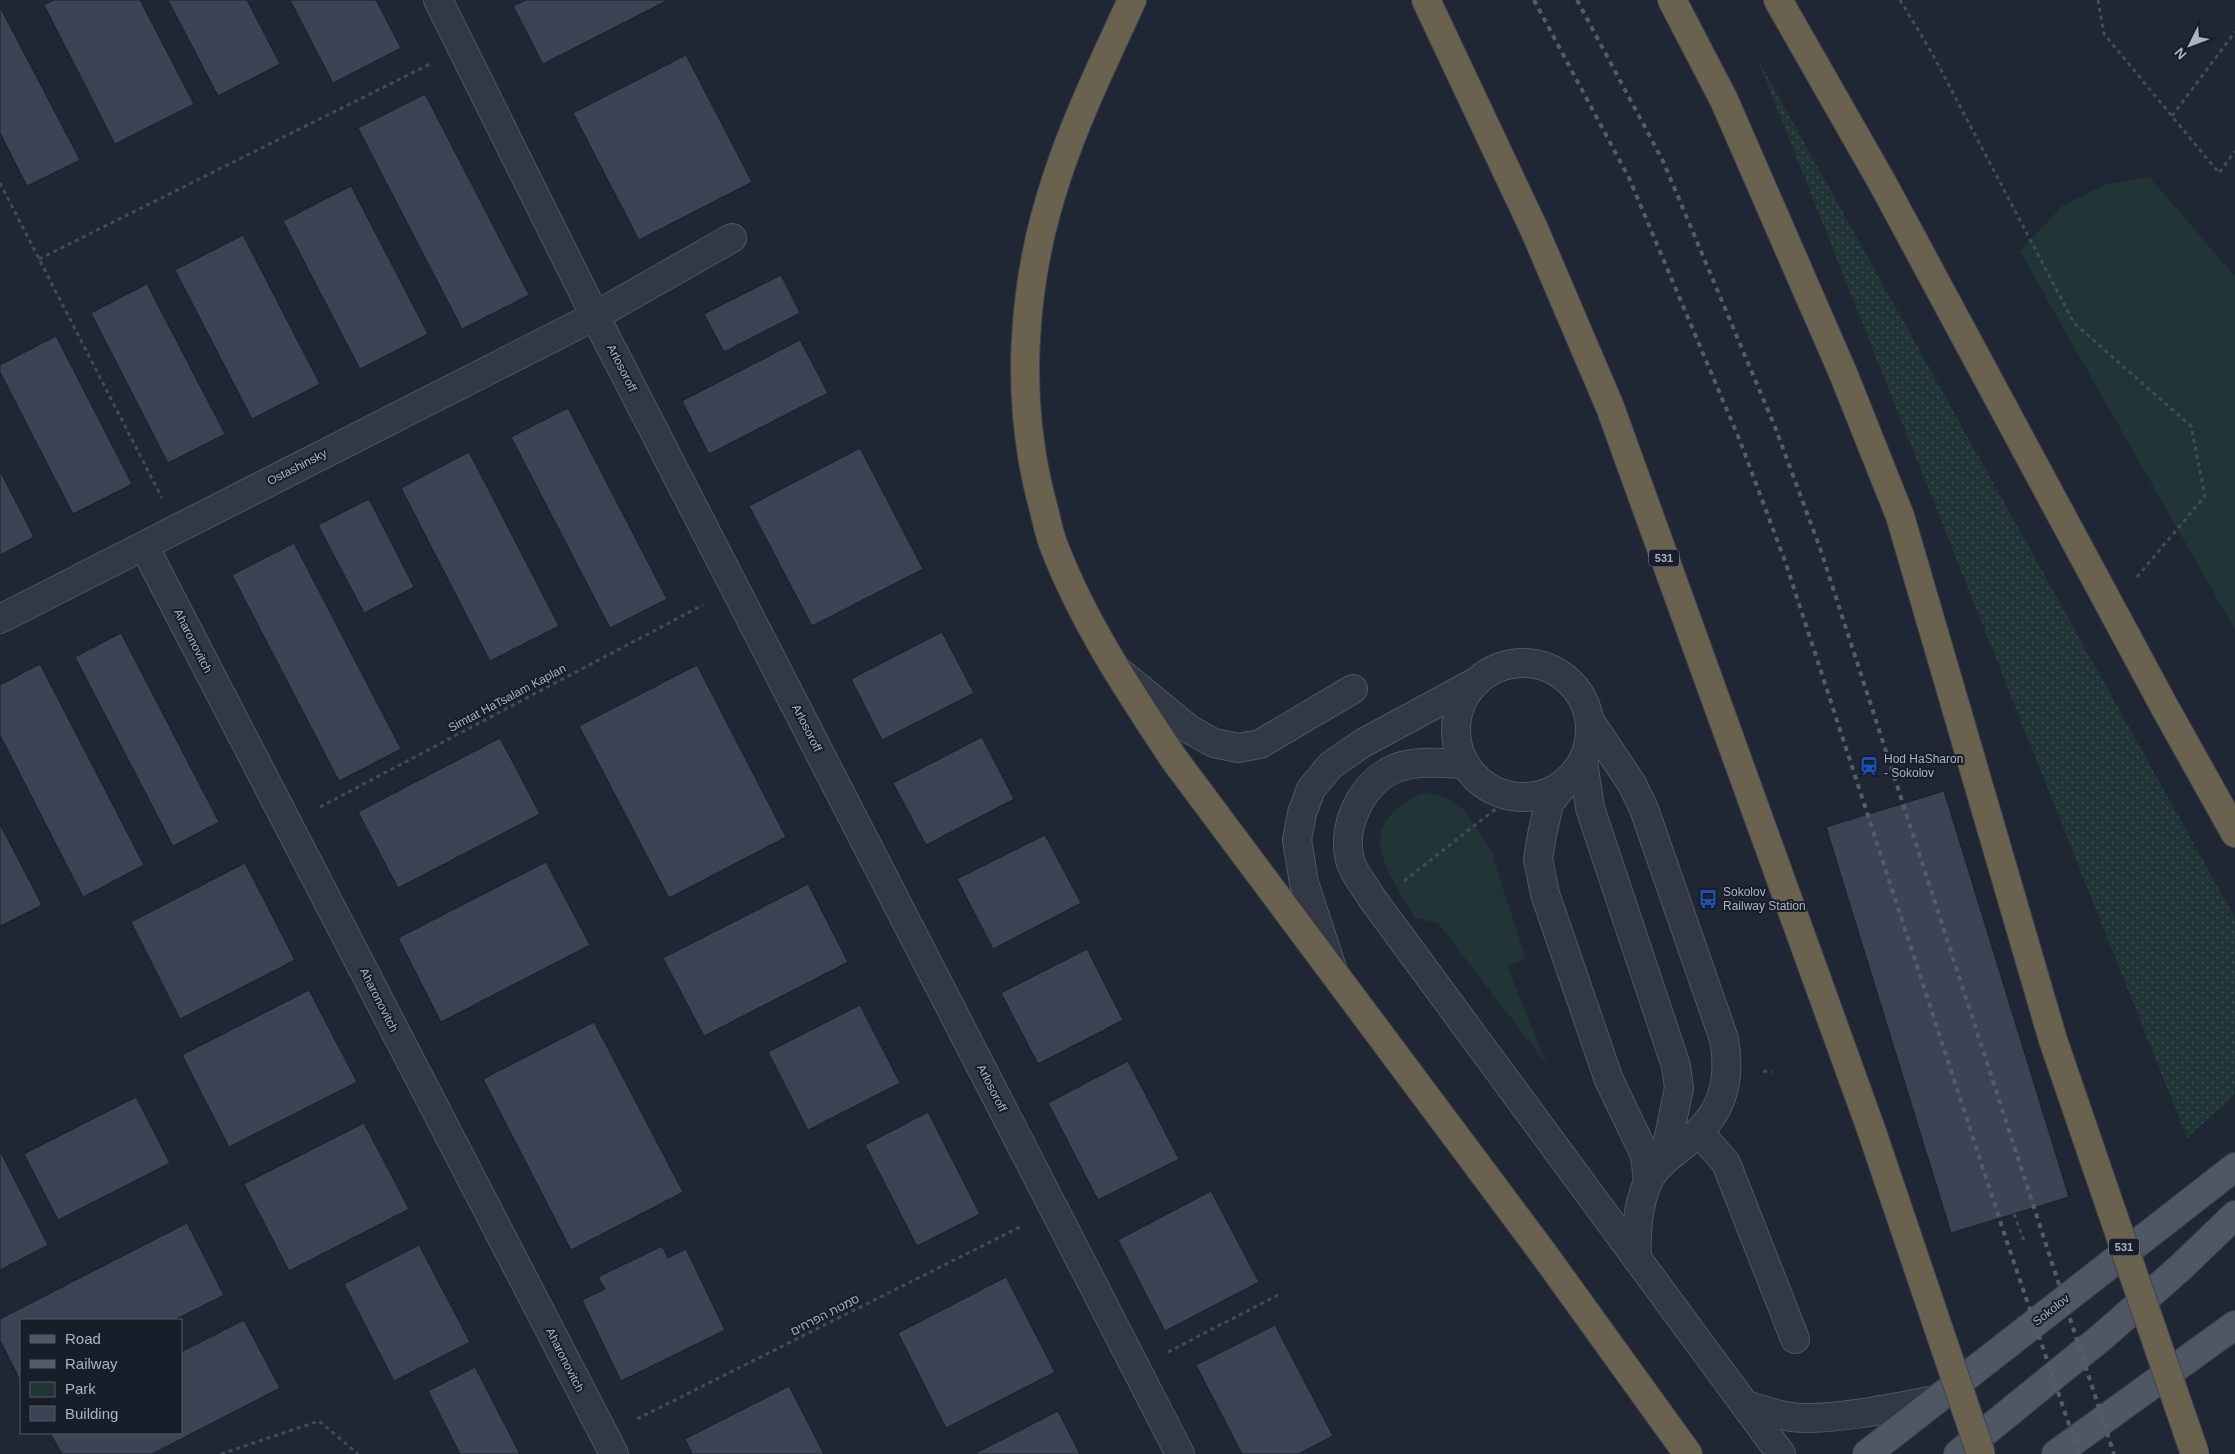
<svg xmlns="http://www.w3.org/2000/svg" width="2235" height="1454" font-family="Helvetica,'Noto Sans Hebrew',sans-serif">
<defs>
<pattern id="grass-dots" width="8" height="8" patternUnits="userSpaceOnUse" patternTransform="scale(1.25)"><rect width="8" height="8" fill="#213436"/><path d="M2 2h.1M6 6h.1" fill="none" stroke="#3f4f51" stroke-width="1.8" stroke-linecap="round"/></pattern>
</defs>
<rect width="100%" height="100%" fill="#1f2734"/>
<!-- grass -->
<path fill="url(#grass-dots)" d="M1757,58l478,860v176l-48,44z"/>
<!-- green -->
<g fill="#213436">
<path d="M2149,177l86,99v354l-215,-378 42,-46 42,-21z"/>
<path d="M1425,792l22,6 17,12 27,40 35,110 -19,6 40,99 -109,-142 -23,-5c-30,-52 -65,-92 10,-126z"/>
</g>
<!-- building -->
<g fill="#3a4455" stroke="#19202b">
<path d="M54,0h86l54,104 -79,40 -71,-139z"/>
<path d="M168,0h79l33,64 -62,32z"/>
<path d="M290,0h86l25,48 -68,35z"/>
<path d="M526,0h142l-125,64 -30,-58z"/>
<path d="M0,7l80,153 -53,26 -27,-53z"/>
<path d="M686,55l66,127 -113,58 -66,-127z"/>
<path d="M425,94l104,201 -67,34 -104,-201z"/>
<path d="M351,186l77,148 -68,35 -77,-148z"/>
<path d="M243,235l77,149 -68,35 -77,-149z"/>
<path d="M781,275l19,38 -76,39 -20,-38z"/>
<path d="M147,284l78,150 -57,29 -77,-150z"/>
<path d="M56,336l76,148 -59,30 -73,-142v-7z"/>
<path d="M800,340l28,53 -119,61 -27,-53z"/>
<path d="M568,408l99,191 -57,29 -99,-191z"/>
<path d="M860,448l63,121 -111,57 -63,-120z"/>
<path d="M469,452l90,174 -69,35 -89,-173z"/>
<path d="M0,471l34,66 -34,18z"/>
<path d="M369,499l45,88 -50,26 -46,-88z"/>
<path d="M294,543l107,206 -62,32 -107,-206z"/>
<path d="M942,632l32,61 -92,47 -31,-61z"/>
<path d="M121,633l98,189 -46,24 -98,-189z"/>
<path d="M40,664l104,201 -61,32 -83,-162v-50z"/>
<path d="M697,665l89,172 -117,61 -90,-172z"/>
<path d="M982,737l32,62 -88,46 -33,-62z"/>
<path d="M500,738l40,76 -142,74 -40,-76z"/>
<path d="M1944,791l125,406 -118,36 -125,-406z"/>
<path d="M0,824l42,81 -42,21z"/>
<path d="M1045,835l36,68 -88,46 -36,-70z"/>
<path d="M546,862l44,83 -149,77 -43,-84z"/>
<path d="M245,863l50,97 -115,59 -49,-97z"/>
<path d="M808,884l40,78 -144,74 -41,-78z"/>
<path d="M1087,949l36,71 -85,44 -37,-71z"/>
<path d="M309,990l48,92 -128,65 -47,-92z"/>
<path d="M860,1005l40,78 -92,47 -40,-78z"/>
<path d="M594,1022l89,170 -112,58 -88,-171z"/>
<path d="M1128,1061l51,98 -81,41 -50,-97z"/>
<path d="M136,1097l34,66 -112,57 -34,-66z"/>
<path d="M928,1112l52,102 -63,32 -52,-101z"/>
<path d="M364,1123l45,86 -120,62 -45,-87z"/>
<path d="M0,1151l48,94 -48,25z"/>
<path d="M1211,1191l48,91 -94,49 -47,-91z"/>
<path d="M187,1223l37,72 -50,25h-153v62l-21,-42v-21z"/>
<path d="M419,1245l51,97 -76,39 -50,-97z"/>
<path d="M662,1246l6,12 18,-9 39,81 -104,51 -39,-81 23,-11 -7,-12z"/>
<path d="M1006,1277l49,95 -109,56 -48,-95z"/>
<path d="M244,1320l36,68 -128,66h-90l-12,-21h131v-81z"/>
<path d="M1275,1325l58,111 -35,18h-56l-46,-89z"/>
<path d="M475,1367l45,87h-60l-32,-63z"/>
<path d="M789,1386l35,68h-132l-7,-15z"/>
<path d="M1058,1411l22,43h-106z"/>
</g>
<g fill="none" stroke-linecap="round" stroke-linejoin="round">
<!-- minor casing -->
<g stroke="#4f5663" stroke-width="30">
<g id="minor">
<path d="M438,0l157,316 585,1138"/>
<path d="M144,546l470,908"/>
<path d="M0,619l595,-303 137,-78"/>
<circle cx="1523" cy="730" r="67"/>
<path d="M1121,673l68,56 25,14 24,5 22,-4 93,-55"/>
<path d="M1590,721l42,63 12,25 80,230c8,45 -3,77 -39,105 -14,11 -30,22 -37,38 -11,24 -12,50 -11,75"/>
<path d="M1583,762l7,46 86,258 3,22 -15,73"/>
<path d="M1465,764c-22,-1 -48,-4 -69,4 -34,14 -55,58 -46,92 3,13 15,26 21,37l410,557"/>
<path d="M1568,780l-19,23 -7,32 -4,24 7,35 64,186 36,75 3,26"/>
<path d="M1332,968l-28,-85 -7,-43 5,-27 9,-24 20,-24 32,-22 111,-60"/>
<path d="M1699,1132l27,31 69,176"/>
<path d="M1746,1405c20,6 42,14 64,13 42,-1 85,-11 126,-18"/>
</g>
</g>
<!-- major casing -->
<g stroke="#3b424e" stroke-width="30">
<g id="major">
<path d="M1867,1454l368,-287"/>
<path d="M1958,1454l145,-118 78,-69 54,-52"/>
<path d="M2056,1454l179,-129"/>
</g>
</g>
<!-- highway casing -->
<g stroke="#3c434f" stroke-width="30">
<g id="highway">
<path d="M1132,0c-27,59 -56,118 -76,180 -35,106 -42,223 -12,330 3,12 5,24 10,36 29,76 75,145 120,213l369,494 145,201"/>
<path d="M1426,0l108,229 76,178 261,722"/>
<path d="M1672,0l52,100 119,273 57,143 153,524"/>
<path d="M1778,0l105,184 281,522 71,127"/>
</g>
</g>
<!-- path -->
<g stroke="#3e4f53" stroke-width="3" stroke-dasharray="4 4" stroke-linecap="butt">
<path d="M1900,0l32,53 142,270 117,103 14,70 -69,82"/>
<path d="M2098,0l6,34 115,139 16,-22"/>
<path d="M2172,116l63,-84"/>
<path d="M0,183l162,315"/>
<path d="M39,259l391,-195"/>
<path d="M320,807l383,-202"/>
<path d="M1404,881l108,-85"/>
<path d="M1763,1071l9,1"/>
<path d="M2014,1214l10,27"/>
<path d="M1168,1352l112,-58"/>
<path d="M637,1419l385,-193"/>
<path d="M221,1454l98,-33 39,33"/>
</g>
<!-- minor -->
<use href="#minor" stroke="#323945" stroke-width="28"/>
<!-- major -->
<use href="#major" stroke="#4f5765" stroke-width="28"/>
<!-- highway -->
<use href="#highway" stroke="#6b614f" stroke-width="28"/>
<!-- rail -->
<g stroke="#545c6c" stroke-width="4" stroke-dasharray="5 5" stroke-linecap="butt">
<path d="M1534,0l95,178 111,263 45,120 220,675 74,218"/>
<path d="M1577,0l86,161 112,266 45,121 294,906"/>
</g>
<!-- highway-bridge casing -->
<g stroke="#3c434f" stroke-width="30" stroke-linecap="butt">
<g id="highway-bridge">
<path d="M2053,1040l142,414"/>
<path d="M1871,1129l110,325"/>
</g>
</g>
<!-- highway-bridge -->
<use href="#highway-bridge" stroke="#6b614f" stroke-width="28"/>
</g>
<!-- icons -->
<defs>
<g id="station-bare" transform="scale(1.5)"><path d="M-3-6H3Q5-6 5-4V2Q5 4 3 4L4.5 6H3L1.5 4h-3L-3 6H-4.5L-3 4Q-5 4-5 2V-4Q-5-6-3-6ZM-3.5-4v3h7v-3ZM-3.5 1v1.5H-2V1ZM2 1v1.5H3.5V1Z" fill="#1a4fb4" stroke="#181e29" stroke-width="2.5" paint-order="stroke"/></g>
<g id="bus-bare" transform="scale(1.5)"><path d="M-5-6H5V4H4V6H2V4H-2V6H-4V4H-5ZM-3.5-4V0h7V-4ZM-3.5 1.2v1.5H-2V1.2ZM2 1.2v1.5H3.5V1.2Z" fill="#1a4fb4" stroke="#181e29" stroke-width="2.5" paint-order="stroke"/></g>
</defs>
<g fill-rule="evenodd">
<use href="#station-bare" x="1869" y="766"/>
<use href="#bus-bare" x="1708" y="899"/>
</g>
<g text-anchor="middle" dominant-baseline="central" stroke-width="4" stroke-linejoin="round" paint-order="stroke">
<!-- shield labels -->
<g fill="#181e29" stroke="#7f8694" stroke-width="1">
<rect x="1649" y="549.5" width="30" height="17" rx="4"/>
<rect x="2109" y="1238.5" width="30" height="17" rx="4"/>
</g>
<g font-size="11" font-weight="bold" fill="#abb3c2">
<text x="1664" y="558">531</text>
<text x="2124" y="1247">531</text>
</g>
<!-- street labels -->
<g font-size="12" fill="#abb3c2" stroke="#181e29">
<text transform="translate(622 368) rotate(63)">Arlosoroff</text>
<text transform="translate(297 467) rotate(-27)">Ostashinsky</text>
<text transform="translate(193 641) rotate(63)">Aharonovitch</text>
<text transform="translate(507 698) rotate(-28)">Simtat HaTsalam Kaplan</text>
<text transform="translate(807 728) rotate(63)">Arlosoroff</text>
<text transform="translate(379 1000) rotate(63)">Aharonovitch</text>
<text transform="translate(992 1088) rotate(63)">Arlosoroff</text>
<text transform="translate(2051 1310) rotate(-38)">Sokolov</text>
<text transform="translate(825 1315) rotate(-27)">סמטת הפרחים</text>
<text transform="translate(565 1360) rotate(63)">Aharonovitch</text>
</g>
<!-- poi labels -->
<g font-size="12" fill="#abb3c2" stroke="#181e29" text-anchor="start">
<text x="1884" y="759">Hod HaSharon<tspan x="1884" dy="14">- Sokolov</tspan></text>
<text x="1723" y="892">Sokolov<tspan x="1723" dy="14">Railway Station</tspan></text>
</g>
</g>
<!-- legend -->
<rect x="20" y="1319" width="162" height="115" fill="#181e29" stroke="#535a66"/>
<rect x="30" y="1335" width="25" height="8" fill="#4f5765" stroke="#535a66"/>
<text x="65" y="1344" font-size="15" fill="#abb3c2">Road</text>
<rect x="30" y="1360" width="25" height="8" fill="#545c6c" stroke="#535a66"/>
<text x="65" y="1369" font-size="15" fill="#abb3c2">Railway</text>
<rect x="30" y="1382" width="25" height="15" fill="#213436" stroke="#535a66"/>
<text x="65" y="1394" font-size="15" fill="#abb3c2">Park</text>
<rect x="30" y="1406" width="25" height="15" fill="#3a4455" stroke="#535a66"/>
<text x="65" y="1419" font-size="15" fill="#abb3c2">Building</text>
<!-- north arrow -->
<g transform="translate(2190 45) rotate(228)" stroke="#181e29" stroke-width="4" paint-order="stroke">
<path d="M0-4L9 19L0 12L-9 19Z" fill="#abb3c2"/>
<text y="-8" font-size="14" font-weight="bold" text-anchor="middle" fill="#abb3c2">N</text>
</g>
</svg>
